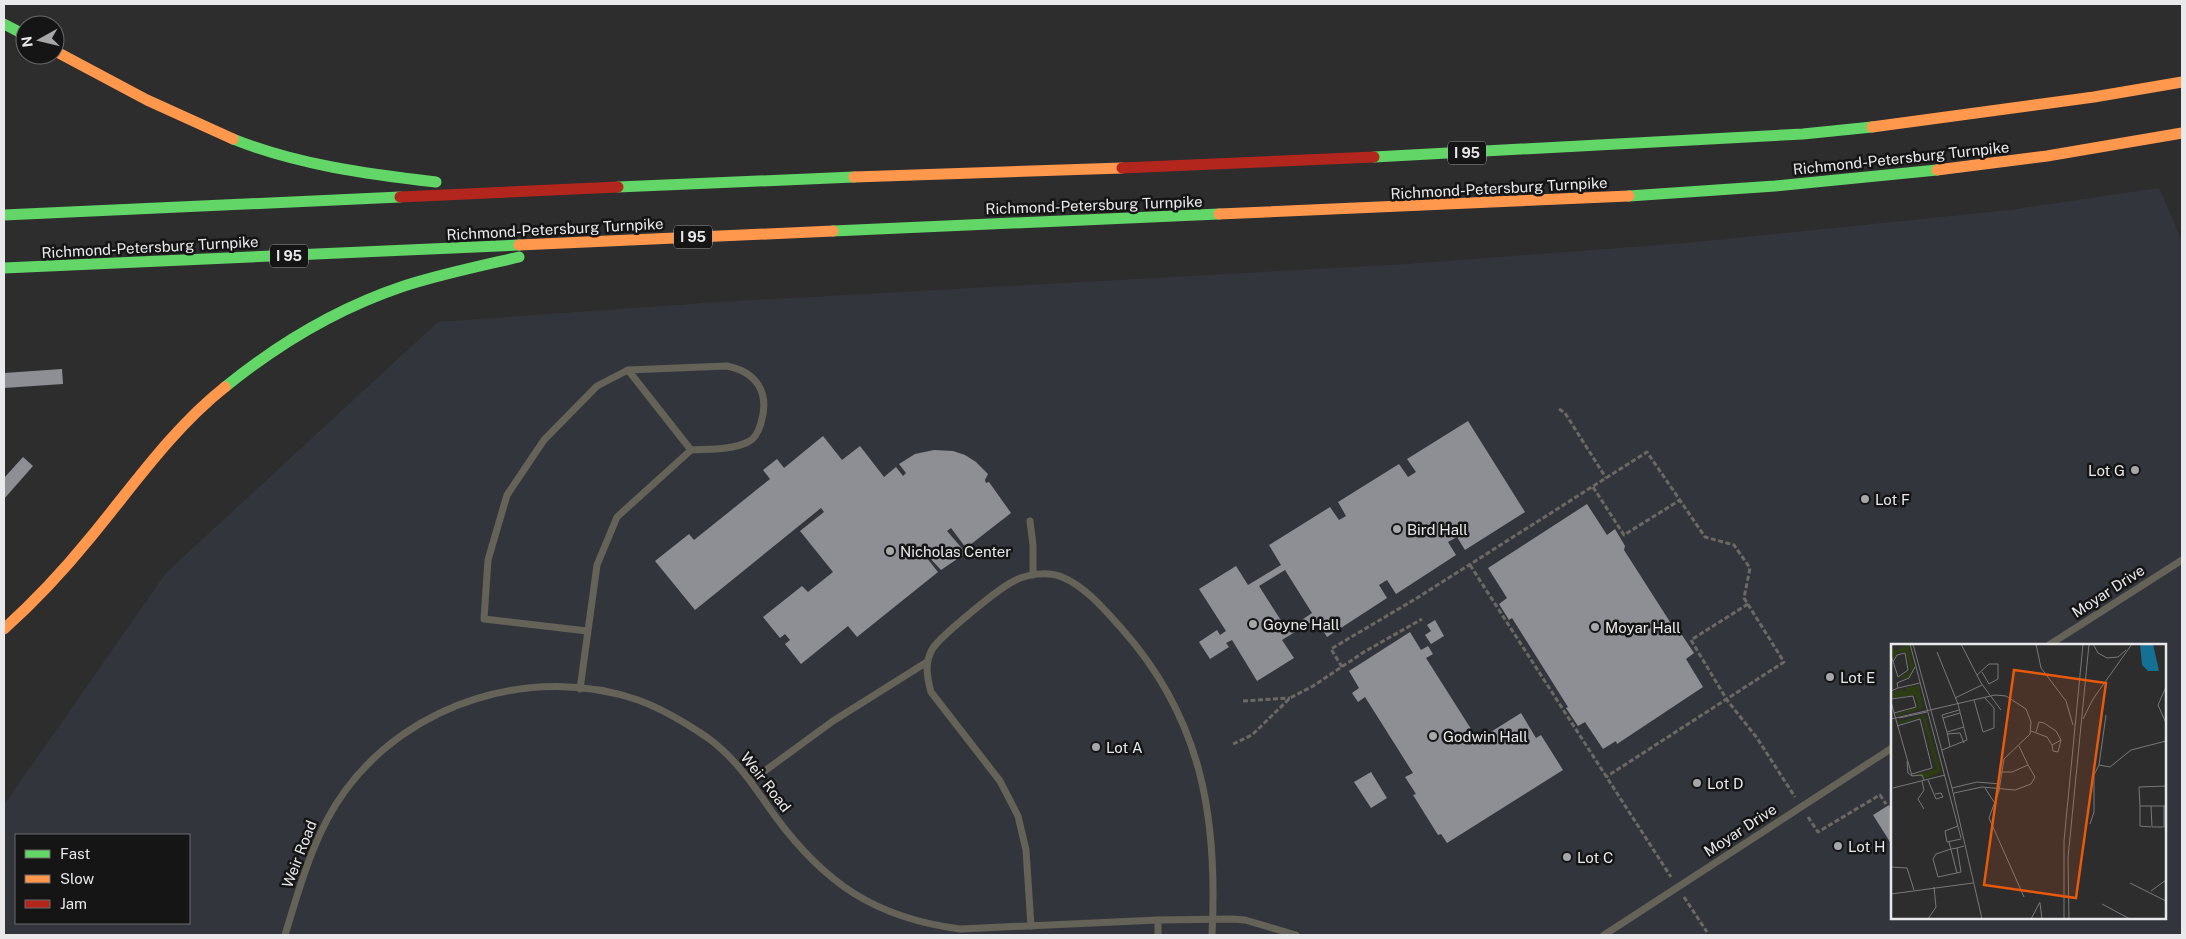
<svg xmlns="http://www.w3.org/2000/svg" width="2186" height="939" font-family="'Public Sans',sans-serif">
<rect width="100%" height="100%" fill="#2d2d2e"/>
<!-- built -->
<path fill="#32363c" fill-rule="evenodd" d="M2159,188l23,53v694h-2178v-130l162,-232 272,-251 282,-20 687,-38 279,-21 324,-33zM1892,645h273v273h-273zM16,835h173v88h-173z"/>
<!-- building -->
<g fill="#8e8f95" fill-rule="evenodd">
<path d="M62,369l1,15 -59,4v-15z"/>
<path d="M1468,421l57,91 -60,38 -8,-13 -9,5 8,13 -60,39 -9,-14 -8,5 8,13 -60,39 -11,-18 -34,21 12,18 -37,23 -25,-41 -6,3 3,4 -19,12 -11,-17 18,-12 3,5 6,-4 -27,-42 37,-23 12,19 33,-20 -12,-20 61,-38 9,13 7,-4 -8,-14 61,-38 9,13 8,-5 -9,-13zM1285,570l27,43 -25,17 -28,-44z"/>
<path d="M823,436l19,24 18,-14 24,31 12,-10 7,9 3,-3 -7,-9 16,-10 19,-4 19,1 12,4 11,7 12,12 -3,6 1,3 3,-1 22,31 -45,35 -15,-20 -4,3 19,22 -25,17 -13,-14 -2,1 12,15 -81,65 -9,-11 -47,38 -16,-20 5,-4 -5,-6 -5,4 -17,-21 39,-31 6,6 25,-20 -33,-41 24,-19 -3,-4 -126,102 -40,-49 34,-27 5,6 76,-61 -7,-9 14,-11 7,9z"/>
<path d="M23,457l10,9 -29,33v-21z"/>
<path d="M1587,504l20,31 8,-6 10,17 -1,4 55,86 3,-1 12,18 -8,6 17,28 -86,57 -1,-3 -13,8 -18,-27 -7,4 -12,-18 2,-1 -56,-89 -3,2 -10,-16 8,-6 -19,-30z"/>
<path d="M1435,620l9,16 -13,8 -6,-9 6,-4 -4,-6z"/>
<path d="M1410,632l11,18 7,-4 5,8 -7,4 52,82 43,-27 15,25 5,-3 22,35 -116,73 -6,-9 -3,1 -25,-40 3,-1 -11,-17 8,-4 -48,-76 -7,5 -6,-9 7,-5 -10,-17z"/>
<path d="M1371,772l16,26 -16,10 -17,-26z"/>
<path d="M1889,805l1,3 2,-1v38l-19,-30z"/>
</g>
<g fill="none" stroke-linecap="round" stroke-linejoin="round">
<!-- path -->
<g stroke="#6c6964" stroke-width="3" stroke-dasharray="5 2.5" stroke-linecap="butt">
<path d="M1559,409l6,4 41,65"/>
<path d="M1593,487l31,48 56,-35"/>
<path d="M1470,565l201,312"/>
<path d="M1748,604l-57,36 36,60 30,38 38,59"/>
<path d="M1342,667l-11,-18 86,-51 230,-146 58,85 29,8 16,23 -6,30 40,64 -178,115"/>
<path d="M1243,701l47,-3"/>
<path d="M1233,744l19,-9 38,-37 23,-12 51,-34 58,-33"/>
<path d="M1808,817l10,15 60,-36 2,-1 6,9"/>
<path d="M1684,897l23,35"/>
</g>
<!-- lane -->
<g stroke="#656258" stroke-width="7">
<path d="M628,370l99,-4c30,6 43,27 34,57 -2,7 -6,16 -13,19 -16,8 -39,7 -57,8"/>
<path d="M1030,521l3,24v30"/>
<path d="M2049,645l133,-85"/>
<path d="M580,689l17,-124 20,-48 74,-67 -63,-80 -31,16 -53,54 -37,55 -19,65 -4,59 103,12"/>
<path d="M751,781l82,-60 94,-59"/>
<path d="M1031,926l-5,-76 -8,-34 -18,-35 -69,-89c-4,-15 -7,-30 2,-44 9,-13 66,-60 81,-67 13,-7 34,-10 48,-4 24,10 43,33 60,52 80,90 96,189 90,306"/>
<path d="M285,935c15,-49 29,-102 60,-144 65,-89 188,-127 293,-91 25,9 48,23 70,38 29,21 47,50 67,78 50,68 101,102 185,113l198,-9 74,-1 13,1 51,15"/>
<path d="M1158,935v-15"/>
<path d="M1604,935l288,-187"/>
</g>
<!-- fast -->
<g stroke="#63d668" stroke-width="11">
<path d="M4,24l21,11"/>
<path d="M233,139c65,26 134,35 203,43"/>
<path d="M1374,157l429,-23 69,-7"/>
<path d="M618,187l236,-10"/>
<path d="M1629,196l146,-10 162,-16"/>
<path d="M4,215l396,-18"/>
<path d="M833,231l386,-17"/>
<path d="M4,268l515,-23"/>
<path d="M225,387c53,-43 113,-79 179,-101 37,-12 76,-20 115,-29"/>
</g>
<!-- slow -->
<g stroke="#ff974d" stroke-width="11">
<path d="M55,51l92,49 86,39"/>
<path d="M1872,127l222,-30 88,-15"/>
<path d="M1937,170l110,-14 135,-23"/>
<path d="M854,177l268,-9"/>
<path d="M1219,214l410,-18"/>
<path d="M519,245l314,-14"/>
<path d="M4,629c31,-28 60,-59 86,-91 43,-52 82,-109 135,-151"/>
</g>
<!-- jam -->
<g stroke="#b3261e" stroke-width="11">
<path d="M1122,168l252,-11"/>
<path d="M400,197l218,-10"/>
</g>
</g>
<!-- markers -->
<g fill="#a7a7a9" stroke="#151516" stroke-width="2">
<circle cx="2135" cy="470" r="5"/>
<circle cx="1865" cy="499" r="5"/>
<circle cx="1397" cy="529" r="5"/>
<circle cx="890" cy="551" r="5"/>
<circle cx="1253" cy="624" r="5"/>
<circle cx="1595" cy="627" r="5"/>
<circle cx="1830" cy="677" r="5"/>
<circle cx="1433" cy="736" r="5"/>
<circle cx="1096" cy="747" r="5"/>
<circle cx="1697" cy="783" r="5"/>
<circle cx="1838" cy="846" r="5"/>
<circle cx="1567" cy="857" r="5"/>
</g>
<g text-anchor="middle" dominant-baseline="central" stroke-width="5" stroke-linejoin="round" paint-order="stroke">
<!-- shield labels -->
<g fill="#151516" stroke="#a9a9ab" stroke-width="1">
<rect x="1448" y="141.5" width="38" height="23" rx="4"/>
<rect x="674" y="225.5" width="38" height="23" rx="4"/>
<rect x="270" y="244.5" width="38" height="23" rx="4"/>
</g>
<g font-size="14" font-weight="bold" fill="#e9e9eb">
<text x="1467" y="153">I 95</text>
<text x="693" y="237">I 95</text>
<text x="289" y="256">I 95</text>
</g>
<!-- street labels -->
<g font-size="15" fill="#e9e9eb" stroke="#151516">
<text transform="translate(1901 158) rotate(-6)">Richmond-Petersburg Turnpike</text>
<text transform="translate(1499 188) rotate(-3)">Richmond-Petersburg Turnpike</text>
<text transform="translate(1094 205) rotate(-2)">Richmond-Petersburg Turnpike</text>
<text transform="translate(555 229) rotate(-3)">Richmond-Petersburg Turnpike</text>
<text transform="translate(150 247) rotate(-3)">Richmond-Petersburg Turnpike</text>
<text transform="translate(2108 591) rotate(-33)">Moyar Drive</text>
<text transform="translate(766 782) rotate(52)">Weir Road</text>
<text transform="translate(1740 830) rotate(-33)">Moyar Drive</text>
<text transform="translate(299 854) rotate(-69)">Weir Road</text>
</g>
<!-- poi labels -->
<g font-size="15" fill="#e9e9eb" stroke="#151516" text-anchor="start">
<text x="2125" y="470" text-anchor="end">Lot G</text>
<text x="1875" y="499">Lot F</text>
<text x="1407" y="529">Bird Hall</text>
<text x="900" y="551">Nicholas Center</text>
<text x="1263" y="624">Goyne Hall</text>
<text x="1605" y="627">Moyar Hall</text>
<text x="1840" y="677">Lot E</text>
<text x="1443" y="736">Godwin Hall</text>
<text x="1106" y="747">Lot A</text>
<text x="1707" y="783">Lot D</text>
<text x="1848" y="846">Lot H</text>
<text x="1577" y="857">Lot C</text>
</g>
</g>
<!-- overview -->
<g transform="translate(1891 644)">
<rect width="275" height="275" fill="#2d2d2e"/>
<path d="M0,0l5,7 12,-7 6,25 -7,10 -8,-1 12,-7 -5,-20 -8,2 -5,6zM28,41l4,23 -26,8 -1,-2 23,-7 -4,-12 -24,3v-5l10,-4 5,3v-4zM34,71l16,57 -14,6 -12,-3 21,-6 -14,-52 -24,7 -1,-2z" fill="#2c3d11"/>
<path d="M249,0h13l6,27h-11l-6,-6z" fill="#147194"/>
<path fill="none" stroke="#78787a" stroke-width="1" d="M19,0l51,194M22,0l39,144 30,131M70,0l20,39 20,27M145,0l5,24 25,33 7,24M202,0l5,9 9,5 11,-1 8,-7M46,8l21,52 9,36 -25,10M0,11l7,22M2,18l4,-7 8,-2 3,17 -10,7M86,31l12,-11h9v15l-9,5 -7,-12M275,43l-8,18 8,18M7,44l22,-5M0,47l7,-3 -1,-5 12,-5 6,-11M64,54l27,-13M0,55l22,-3 3,11 -22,6M83,56l9,32 11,-4v-20l-10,-11M0,58l21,74 10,-1 2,5M8,74l28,-6M52,74l17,-5M0,75l104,-24 11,1 20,13 5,13 -1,12 -26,25 -5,32 -10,27 35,79M192,75l10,-20 39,-55M6,82l23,-7 12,49 -20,6M140,87l16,6 5,8 9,-5 -5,-9 -12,-8 -5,-1 -3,10M56,88l-5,-17 17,-5M56,90l13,-1 4,10M161,101l1,6 5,1 3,-12M128,102l9,19M59,103l-3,-15 17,-5M16,117l1,12 4,3M208,121l7,-50M110,128h11l16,-7 7,12M37,136l8,19 7,-2 -2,-4 -6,1M31,137l2,9 -6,9 6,10M275,142l-27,1 1,19h26M2,144l52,-13M61,144l25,-6 23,2M94,144l9,14M63,149l28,-6 33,3 16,-6 4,-7M249,162v20l11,1M260,162l1,21h12v-21M199,180l4,-12v-37l5,-10 11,2 21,-17 35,-9M67,182l-13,5 2,11 14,-3M58,198l8,31M66,204l4,24 -23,5 -5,-18 3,-5 15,-5 6,-1 7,-2M0,223l16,1 7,22M239,239l36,18M260,247l15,-11M0,250l82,-11M149,259l2,16M211,260l28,15M37,275l8,-12 -2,-20M140,275l9,-17M173,275v-78l19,-197M178,275l-1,-61 21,-214M204,275h19"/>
<path fill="#e8590c" fill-opacity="0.15" stroke="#e8590c" stroke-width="2.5" d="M123,26l92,13 -30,215 -92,-13z"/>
<rect width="275" height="275" fill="none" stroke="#e9e9eb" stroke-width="2.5"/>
</g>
<!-- border -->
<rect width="2186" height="939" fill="none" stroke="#e9e9eb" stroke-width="10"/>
<!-- legend -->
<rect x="15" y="834" width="175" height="90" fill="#151516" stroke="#6a6a6b"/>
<rect x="25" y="850" width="25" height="8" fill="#63d668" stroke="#6a6a6b"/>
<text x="60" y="859" font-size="15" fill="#e9e9eb">Fast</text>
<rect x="25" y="875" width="25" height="8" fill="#ff974d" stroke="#6a6a6b"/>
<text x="60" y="884" font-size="15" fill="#e9e9eb">Slow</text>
<rect x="25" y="900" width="25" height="8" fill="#b3261e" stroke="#6a6a6b"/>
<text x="60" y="909" font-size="15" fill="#e9e9eb">Jam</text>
<!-- north arrow -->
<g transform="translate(40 40) rotate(262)"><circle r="24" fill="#151516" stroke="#6a6a6b"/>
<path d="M0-4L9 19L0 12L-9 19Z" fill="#a7a7a9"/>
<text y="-8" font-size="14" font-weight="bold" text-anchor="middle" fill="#e9e9eb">N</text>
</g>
</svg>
